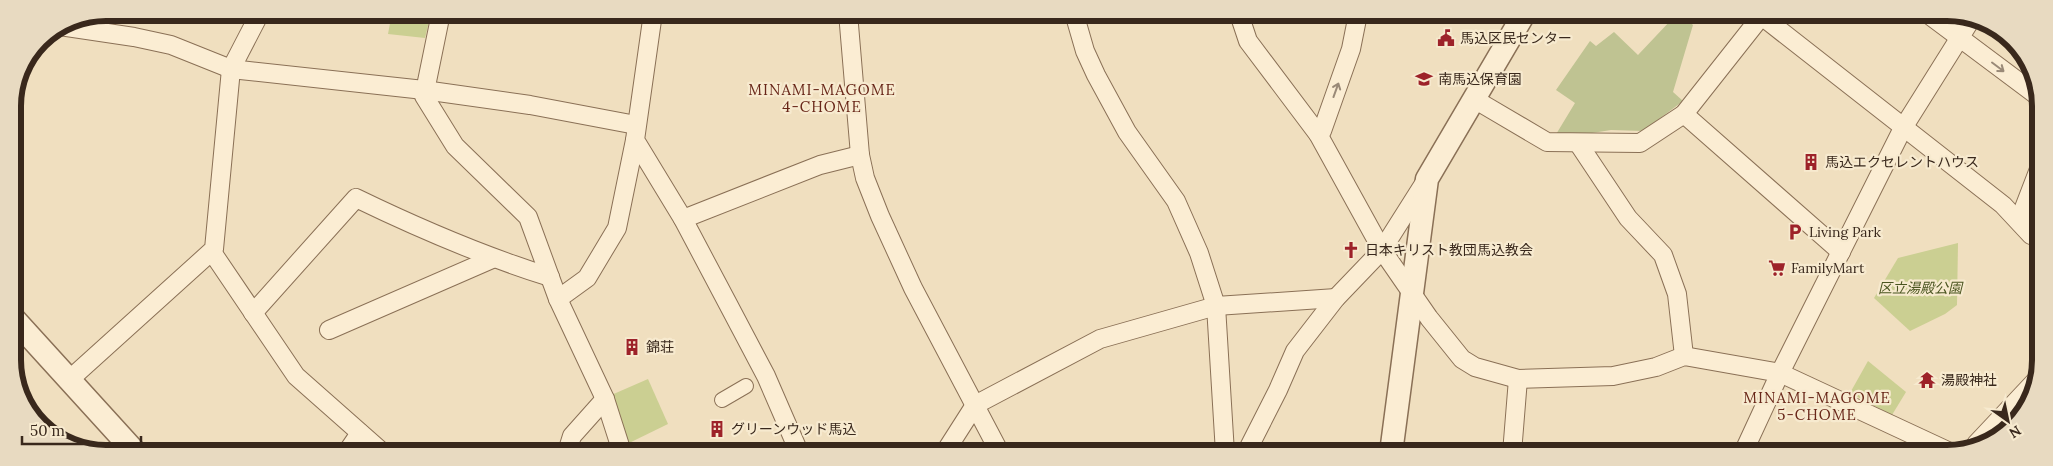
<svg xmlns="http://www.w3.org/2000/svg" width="2053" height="466" font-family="Lora,'Noto Sans JP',serif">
<rect width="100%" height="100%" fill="#f0dfbf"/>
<!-- green -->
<g fill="#cbcf92">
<path d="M392,13h39l-6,25 -37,-4z"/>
<path d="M1958,243l-1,62 -12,9 -35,17 -36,-33 24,-40z"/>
<path d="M1868,361l38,31 -14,23 -42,-22z"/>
<path d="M648,379l20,45 -43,21 -16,-49z"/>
</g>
<!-- cemetery -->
<path fill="#bfc392" d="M1667,14h14l12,11 -20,67 10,9 -40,30 -32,-1 -44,7 -12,-1 20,-33 -19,-13 34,-49 6,5 18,-14 24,23 34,-36z"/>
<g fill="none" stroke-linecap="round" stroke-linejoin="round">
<!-- pedestrian casing -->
<g stroke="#8a7056" stroke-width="16">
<path id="pedestrian" d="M722,400l24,-14"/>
</g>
<!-- minor casing -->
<g stroke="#8a7056" stroke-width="20">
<g id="minor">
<path d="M441,13l-17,83 31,50 73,71 30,82 47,100 17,53"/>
<path d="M653,13l-18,127 48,79 45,85 38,72 33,76"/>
<path d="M848,13l12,142 5,23 15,38 33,72 87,165"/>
<path d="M1074,13l11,38 11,24 31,57 49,69 23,52 17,53 9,147"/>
<path d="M1239,14l9,27 70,93 64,116 47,68 33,41 13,8 43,12 95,-3 43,-9 28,-11 96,17 172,80"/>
<path d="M1759,14l244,191 28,30 8,3"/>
<path d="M1928,14l111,83"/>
<path d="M60,26l74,11 37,8 60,24 193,21 106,15 106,20"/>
<path d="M1474,99l73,43 93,1 44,-29 79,-100"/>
<path d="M1684,114l157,138"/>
<path d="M1318,134l4,-3 29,-82 7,-35"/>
<path d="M1578,143l50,75 35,37 14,39 7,62"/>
<path d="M683,219l137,-54 40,-10"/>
<path d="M2019,221l20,-52"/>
<path d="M212,252l84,124 86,76"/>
<path d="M558,299l29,-21 30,-50 18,-88"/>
<path d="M253,313l103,-115c64,31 127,58 194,79"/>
<path d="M329,330l163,-71"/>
<path d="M69,380l145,-131 17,-180 29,-56"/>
<path d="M1976,444l63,-67"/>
<path d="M347,452l13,-19"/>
<path d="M567,452l5,-16 33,-37"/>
<path d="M945,452l30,-47 125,-66 116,-33 120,-8"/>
<path d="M1246,453l32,-63 17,-39 41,-53 46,-48 43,-68"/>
<path d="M1512,453l6,-74"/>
<path d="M1743,453l37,-80 123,-245 69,-110"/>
</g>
</g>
<!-- tertiary casing -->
<g stroke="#8a7056" stroke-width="25">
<g id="tertiary">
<path d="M14,319l121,133"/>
<path d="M1391,453l36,-274 97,-165"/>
</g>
</g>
<!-- pedestrian -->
<use href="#pedestrian" stroke="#fbedd3" stroke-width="14"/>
<!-- minor -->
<use href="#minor" stroke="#fbedd3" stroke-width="18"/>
<!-- tertiary -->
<use href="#tertiary" stroke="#fbedd3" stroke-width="22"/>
</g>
<!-- one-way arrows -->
<defs><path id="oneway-shaft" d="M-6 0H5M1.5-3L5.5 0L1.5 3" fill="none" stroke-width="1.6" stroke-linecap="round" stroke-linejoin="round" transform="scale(1.25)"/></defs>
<g stroke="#9a8a78">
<use href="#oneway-shaft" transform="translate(1998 67) rotate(37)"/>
<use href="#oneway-shaft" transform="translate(1336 90) rotate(-70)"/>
</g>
<!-- icons -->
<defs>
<g id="civic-bare" transform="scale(1.35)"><path d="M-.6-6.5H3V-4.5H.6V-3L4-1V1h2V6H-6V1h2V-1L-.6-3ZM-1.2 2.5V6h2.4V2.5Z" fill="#9d2229" stroke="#f7eacf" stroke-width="2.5" paint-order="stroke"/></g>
<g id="school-bare" transform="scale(1.35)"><path d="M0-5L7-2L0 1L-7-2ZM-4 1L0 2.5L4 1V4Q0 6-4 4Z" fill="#9d2229" stroke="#f7eacf" stroke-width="2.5" paint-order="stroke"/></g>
<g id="building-bare" transform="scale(1.35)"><path d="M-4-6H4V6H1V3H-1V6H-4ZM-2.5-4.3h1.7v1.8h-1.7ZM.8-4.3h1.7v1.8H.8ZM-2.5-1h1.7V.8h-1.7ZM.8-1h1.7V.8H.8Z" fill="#9d2229" stroke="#f7eacf" stroke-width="2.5" paint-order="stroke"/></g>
<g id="parking-bare" transform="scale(1.35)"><path d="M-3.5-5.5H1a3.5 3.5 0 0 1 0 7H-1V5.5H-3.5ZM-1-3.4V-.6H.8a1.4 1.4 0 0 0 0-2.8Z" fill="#9d2229" stroke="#f7eacf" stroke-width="2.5" paint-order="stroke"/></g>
<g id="church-bare" transform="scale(1.35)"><path d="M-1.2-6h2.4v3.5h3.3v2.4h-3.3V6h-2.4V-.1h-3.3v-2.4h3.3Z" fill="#9d2229" stroke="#f7eacf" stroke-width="2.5" paint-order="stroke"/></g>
<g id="supermarket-bare" transform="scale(1.35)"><path d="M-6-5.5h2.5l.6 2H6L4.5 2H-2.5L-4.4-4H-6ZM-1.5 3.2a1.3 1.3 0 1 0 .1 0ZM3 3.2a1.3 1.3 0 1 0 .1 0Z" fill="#9d2229" stroke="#f7eacf" stroke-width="2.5" paint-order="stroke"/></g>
<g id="temple-bare" transform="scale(1.35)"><path d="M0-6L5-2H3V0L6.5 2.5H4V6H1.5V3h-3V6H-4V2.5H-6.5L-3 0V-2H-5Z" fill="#9d2229" stroke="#f7eacf" stroke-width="2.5" paint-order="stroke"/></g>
</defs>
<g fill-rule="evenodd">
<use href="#civic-bare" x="1446" y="38"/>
<use href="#school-bare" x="1424" y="79"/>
<use href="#building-bare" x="1811" y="162"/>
<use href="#parking-bare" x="1795" y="232"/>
<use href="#church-bare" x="1351" y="250"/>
<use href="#supermarket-bare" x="1777" y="268"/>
<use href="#building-bare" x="632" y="347"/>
<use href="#temple-bare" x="1927" y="380"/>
<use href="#building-bare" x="717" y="429"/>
</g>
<g text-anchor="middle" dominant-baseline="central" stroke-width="4.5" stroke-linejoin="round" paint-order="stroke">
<!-- poi labels -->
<g font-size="14" fill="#39281c" stroke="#f7eacf" text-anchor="start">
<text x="1460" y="38">馬込区民センター</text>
<text x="1438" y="79">南馬込保育園</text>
<text x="1825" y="162">馬込エクセレントハウス</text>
<text x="1809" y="232">Living Park</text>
<text x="1365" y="250">日本キリスト教団馬込教会</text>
<text x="1791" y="268">FamilyMart</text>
<text x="646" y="347">錦荘</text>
<text x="1941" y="380">湯殿神社</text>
<text x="731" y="429">グリーンウッド馬込</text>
</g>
<!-- park labels -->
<g font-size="14" font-style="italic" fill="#4b5621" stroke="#f7eacf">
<text x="1920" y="288">区立湯殿公園</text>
</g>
<!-- neighbourhood labels -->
<g font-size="15" letter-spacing="1" fill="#682618" stroke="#f7eacf">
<text x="822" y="89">MINAMI-MAGOME<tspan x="822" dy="17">4-CHOME</tspan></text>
<text x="1817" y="397">MINAMI-MAGOME<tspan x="1817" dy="17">5-CHOME</tspan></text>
</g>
</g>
<!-- crop -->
<path d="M0 0H2053V466H0ZM106 21H1947A85 85 0 0 1 2032 106V360A85 85 0 0 1 1947 445H106A85 85 0 0 1 21 360V106A85 85 0 0 1 106 21Z" fill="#e8dac1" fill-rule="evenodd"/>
<path fill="none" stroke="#39281c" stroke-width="6" d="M106 21H1947A85 85 0 0 1 2032 106V360A85 85 0 0 1 1947 445H106A85 85 0 0 1 21 360V106A85 85 0 0 1 106 21Z"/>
<!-- north arrow -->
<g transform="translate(2008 421) rotate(147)" stroke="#f7eacf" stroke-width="4" paint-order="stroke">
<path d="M0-4L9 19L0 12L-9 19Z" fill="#39281c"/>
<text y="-8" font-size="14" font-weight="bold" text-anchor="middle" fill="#39281c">N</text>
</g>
<!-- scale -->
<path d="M22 436v8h119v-8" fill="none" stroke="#39281c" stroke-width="2.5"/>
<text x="30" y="436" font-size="15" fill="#39281c" stroke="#f7eacf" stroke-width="4" paint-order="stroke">50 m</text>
</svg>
